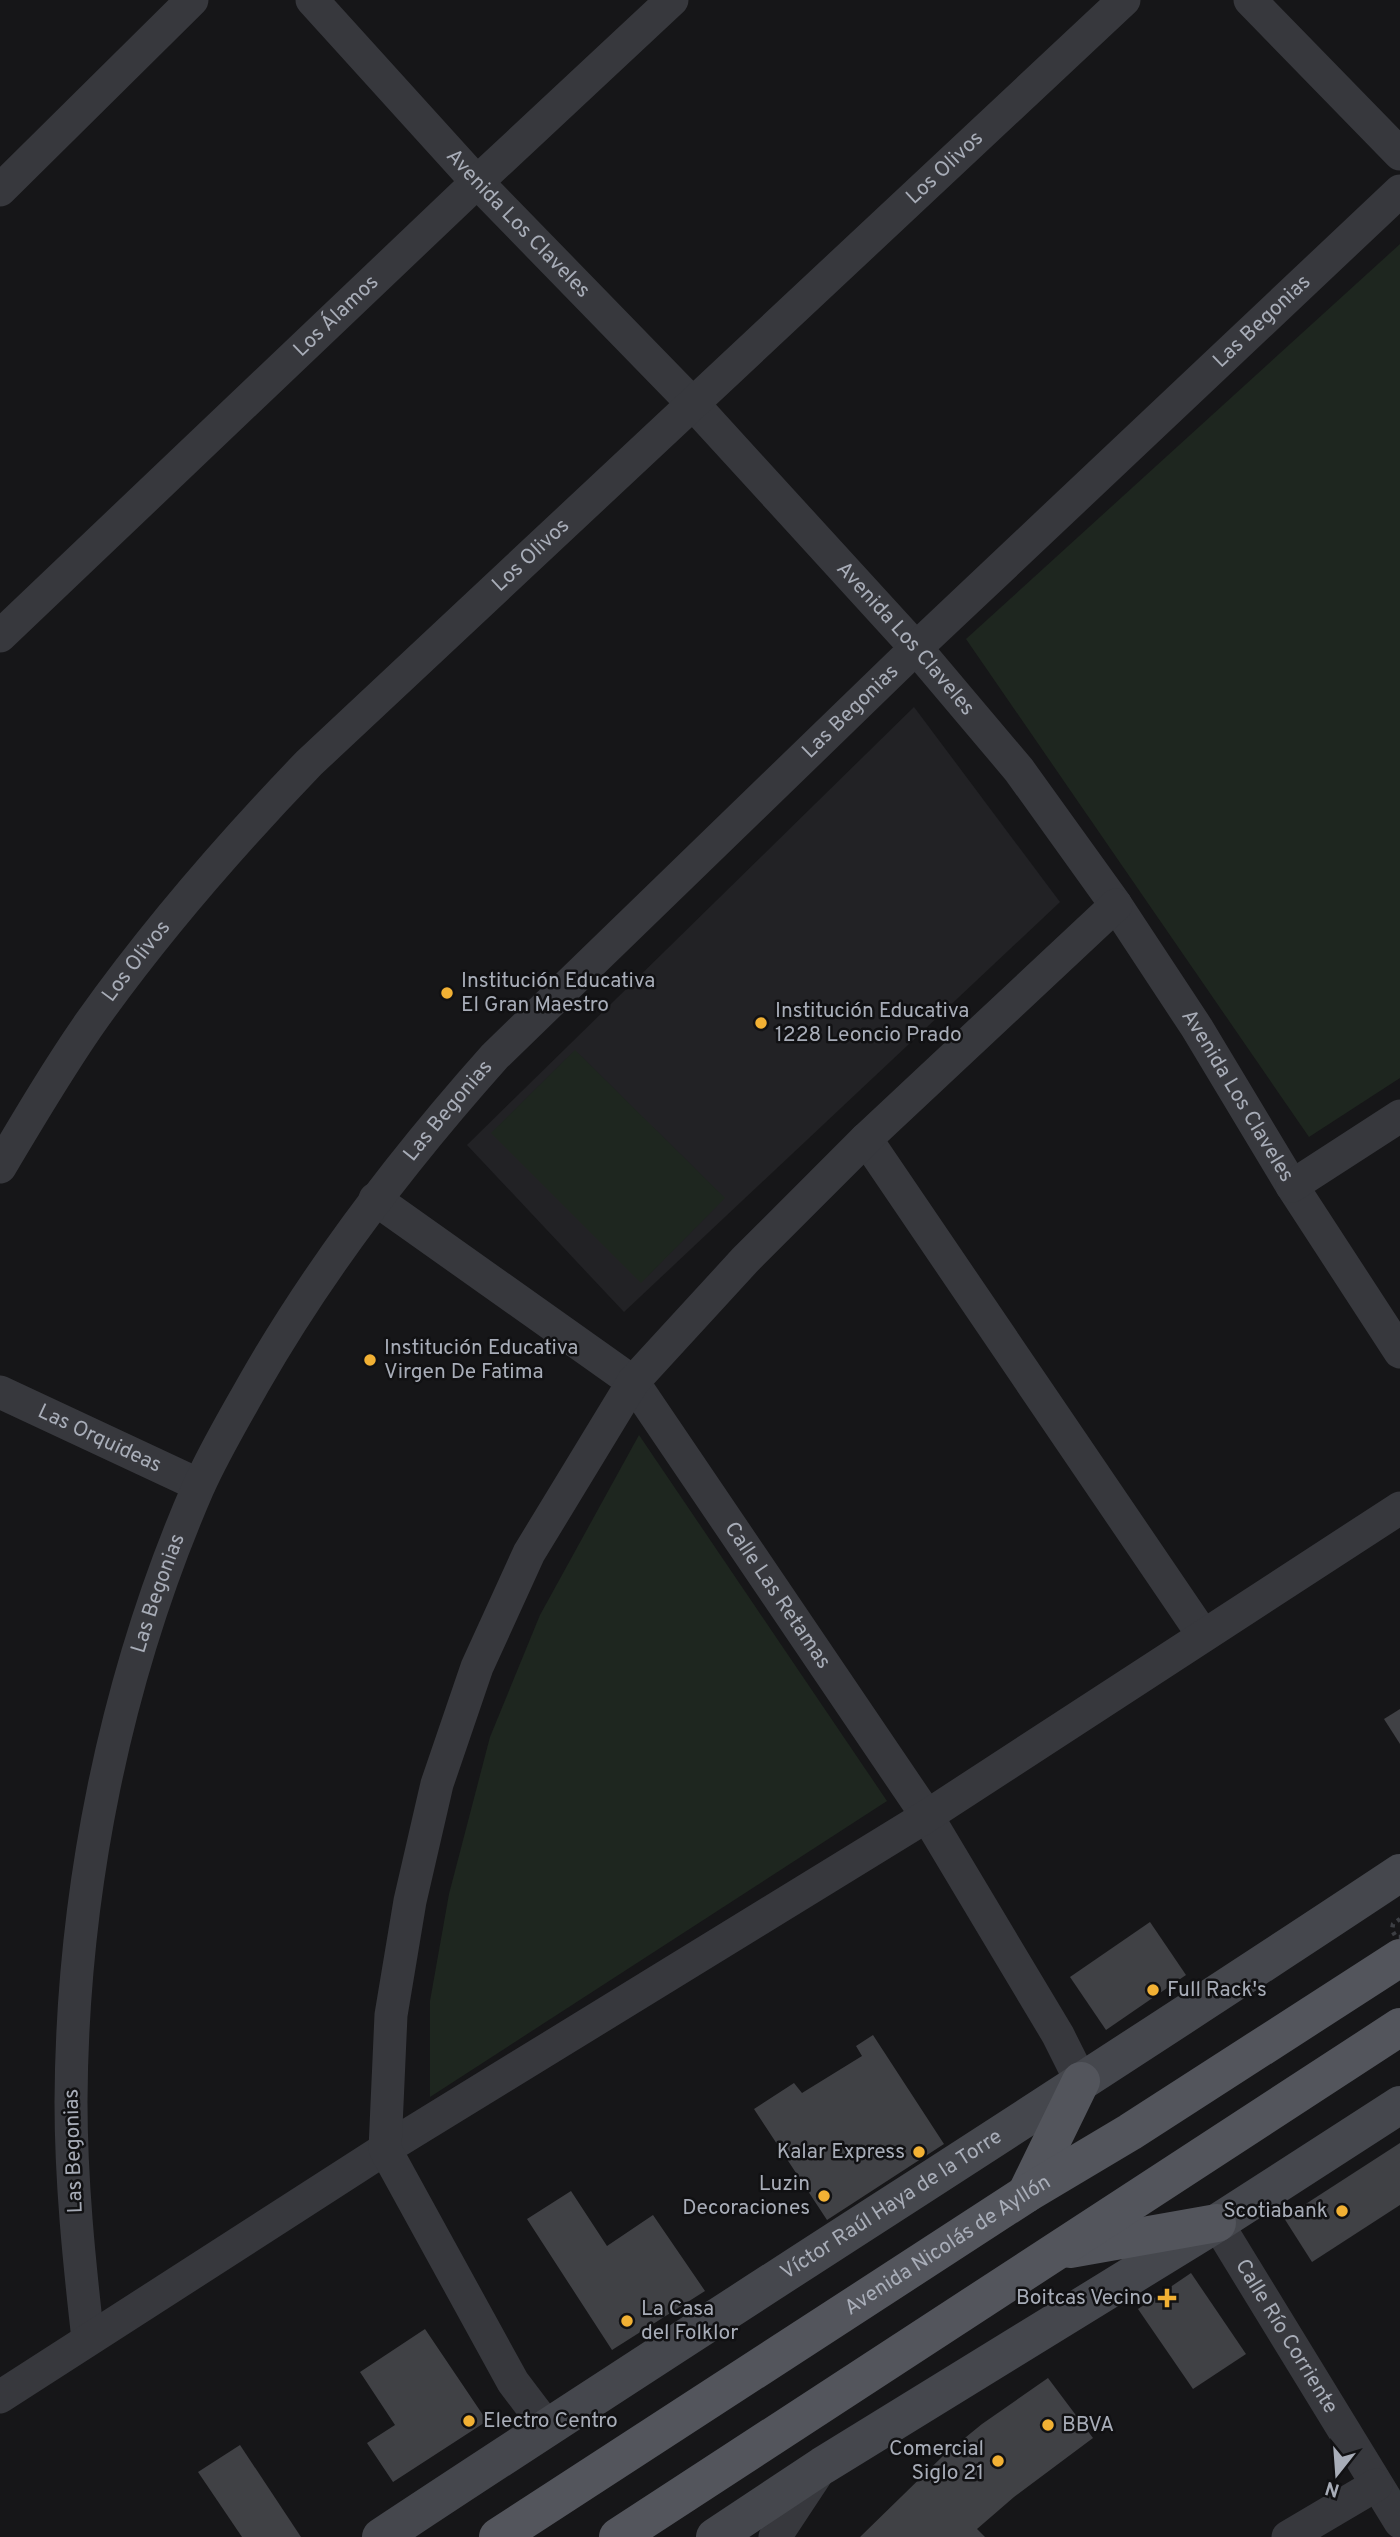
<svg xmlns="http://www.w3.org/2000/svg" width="1400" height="2537" font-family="Overpass,sans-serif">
<rect width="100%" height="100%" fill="#161618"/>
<!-- built -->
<path fill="#222225" d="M914,707l146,195 -436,410 -157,-167z"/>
<!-- green -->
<g fill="#1e261f">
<path d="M1400,244v834l-91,59 -343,-498z"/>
<path d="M575,1050l150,148 -84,85 -150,-150z"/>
<path d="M639,1435l248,366 -457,296v-96l19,-107 41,-157 50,-122z"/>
</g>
<!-- building -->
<g fill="#404145">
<path d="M1400,1709v35l-16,-25z"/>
<path d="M1150,1922l36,53 -80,55 -36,-53z"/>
<path d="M873,2035l71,109 -117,76 -73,-111 40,-26 8,10 60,-37 -6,-10z"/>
<path d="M1400,2143v62l-88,57 -28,-44z"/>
<path d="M571,2191l36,55 46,-31 52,76 -93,59 -85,-131z"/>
<path d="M1191,2273l55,81 -53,35 -55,-80z"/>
<path d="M425,2329l62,92 -94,61 -26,-39 28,-18 -35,-53z"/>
<path d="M1048,2378l45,60 -79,59 -37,32 8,8h-125l84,-82 38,-31z"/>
<path d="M240,2445l61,92h-59l-44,-65z"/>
</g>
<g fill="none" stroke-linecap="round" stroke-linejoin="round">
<!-- street -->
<g stroke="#37383d" stroke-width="33">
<path id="s1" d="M312,0l165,182 217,223 222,243 103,122 97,135 81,123 95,158 108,166"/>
<path d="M1250,0l150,154"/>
<path d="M0,190l192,-190"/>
<path id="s2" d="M0,636l477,-454 195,-182"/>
<path d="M866,1139l337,496"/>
<path id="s3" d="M0,1167c29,-49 58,-98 90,-144 66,-93 140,-178 219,-260l815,-763"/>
<path d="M1292,1186l108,-70"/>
<path id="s4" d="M375,1199l258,183 294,434 131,219 23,46"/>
<path id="s5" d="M0,1392l199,93"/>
<path id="s6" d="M1217,2223l183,299"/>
<path id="s7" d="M88,2339c-9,-79 -17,-158 -17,-237 1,-209 44,-423 127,-614 16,-36 37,-71 56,-105 68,-119 150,-225 241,-327l421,-408 484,-457"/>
<path d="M0,2397l385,-248 542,-333 473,-308"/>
<path d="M547,2427l-34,-45 -128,-233 6,-134 19,-114 27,-117 40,-117 52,-114 104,-171 112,-122 121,-121 250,-234"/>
<path d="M775,2537l45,-68"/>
<path d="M1288,2537l88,-52"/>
</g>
<!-- secondary -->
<g stroke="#45474d" stroke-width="38">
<path id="s8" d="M381,2537c338,-224 682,-440 1019,-664"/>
<path d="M715,2537l107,-71 395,-243 183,-118"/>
</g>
<!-- primary -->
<g stroke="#53555c" stroke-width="38">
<path d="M1026,2194l55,-113"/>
<path d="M1070,2249l147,-26"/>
<path id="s9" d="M498,2537l528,-343 104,-62 270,-174"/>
<path d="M618,2537l782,-510"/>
</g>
<!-- path-bridge -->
<path stroke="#3d3f44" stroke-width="4.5" stroke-dasharray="3.5 5" stroke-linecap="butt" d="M1400,1919l-7,5 -1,6 4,7h4"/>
</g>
<!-- markers -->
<g fill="#f2b134" stroke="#111113" stroke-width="2.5">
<circle cx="447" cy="993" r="7"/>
<circle cx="761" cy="1023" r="7"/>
<circle cx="370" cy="1360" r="7"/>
<circle cx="1153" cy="1990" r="7"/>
<circle cx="919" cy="2152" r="7"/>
<circle cx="824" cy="2196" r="7"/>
<circle cx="1342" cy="2211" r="7"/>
<path d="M1163.5 2287.5h7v7h7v7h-7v7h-7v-7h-7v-7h7z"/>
<circle cx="627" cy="2321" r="7"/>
<circle cx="469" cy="2421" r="7"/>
<circle cx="1048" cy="2425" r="7"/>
<circle cx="998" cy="2461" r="7"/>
</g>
<g text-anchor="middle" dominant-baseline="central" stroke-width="5" stroke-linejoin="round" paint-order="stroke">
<!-- street labels -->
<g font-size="21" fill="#a8adb8" stroke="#111113">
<text stroke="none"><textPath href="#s3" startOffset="1381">Los Olivos</textPath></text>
<text stroke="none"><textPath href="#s1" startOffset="304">Avenida Los Claveles</textPath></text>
<text stroke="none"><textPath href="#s2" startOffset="464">Los Álamos</textPath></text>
<text stroke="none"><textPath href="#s7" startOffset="2457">Las Begonias</textPath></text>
<text stroke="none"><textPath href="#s3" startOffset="814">Los Olivos</textPath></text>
<text stroke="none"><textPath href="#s1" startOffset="872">Avenida Los Claveles</textPath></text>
<text stroke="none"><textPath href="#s7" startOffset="1890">Las Begonias</textPath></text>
<text stroke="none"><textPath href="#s3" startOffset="247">Los Olivos</textPath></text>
<text stroke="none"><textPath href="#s1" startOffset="1438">Avenida Los Claveles</textPath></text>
<text stroke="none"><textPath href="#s7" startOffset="1323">Las Begonias</textPath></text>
<text stroke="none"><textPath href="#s5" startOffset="110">Las Orquideas</textPath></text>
<text stroke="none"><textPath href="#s7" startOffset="756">Las Begonias</textPath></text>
<text stroke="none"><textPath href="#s4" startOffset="574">Calle Las Retamas</textPath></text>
<text transform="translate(74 2151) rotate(-92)">Las Begonias</text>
<text stroke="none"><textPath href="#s8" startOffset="609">Víctor Raúl Haya de la Torre</textPath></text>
<text stroke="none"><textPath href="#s9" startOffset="536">Avenida Nicolás de Ayllón</textPath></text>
<text stroke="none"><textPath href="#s6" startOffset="133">Calle Río Corriente</textPath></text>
</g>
<!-- poi labels -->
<g font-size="21" fill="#a8adb8" stroke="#111113" text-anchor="start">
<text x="461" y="981">Institución Educativa<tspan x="461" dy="24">El Gran Maestro</tspan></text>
<text x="775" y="1011">Institución Educativa<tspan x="775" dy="24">1228 Leoncio Prado</tspan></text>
<text x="384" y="1348">Institución Educativa<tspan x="384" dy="24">Virgen De Fatima</tspan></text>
<text x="1167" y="1990">Full Rack's</text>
<text x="905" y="2152" text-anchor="end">Kalar Express</text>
<text x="810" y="2184" text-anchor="end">Luzin<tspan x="810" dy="24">Decoraciones</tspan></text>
<text x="1328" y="2211" text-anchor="end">Scotiabank</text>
<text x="1153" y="2298" text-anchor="end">Boitcas Vecino</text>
<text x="641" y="2309">La Casa<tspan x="641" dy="24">del Folklor</tspan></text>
<text x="483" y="2421">Electro Centro</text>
<text x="1062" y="2425">BBVA</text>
<text x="984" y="2449" text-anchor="end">Comercial<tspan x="984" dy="24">Siglo 21</tspan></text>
</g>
</g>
<!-- north arrow -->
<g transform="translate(1337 2474) rotate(197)" stroke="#111113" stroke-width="5" paint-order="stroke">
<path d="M0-5L12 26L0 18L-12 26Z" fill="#a8adb8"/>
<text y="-10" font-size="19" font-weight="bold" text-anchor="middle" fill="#a8adb8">N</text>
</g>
</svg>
